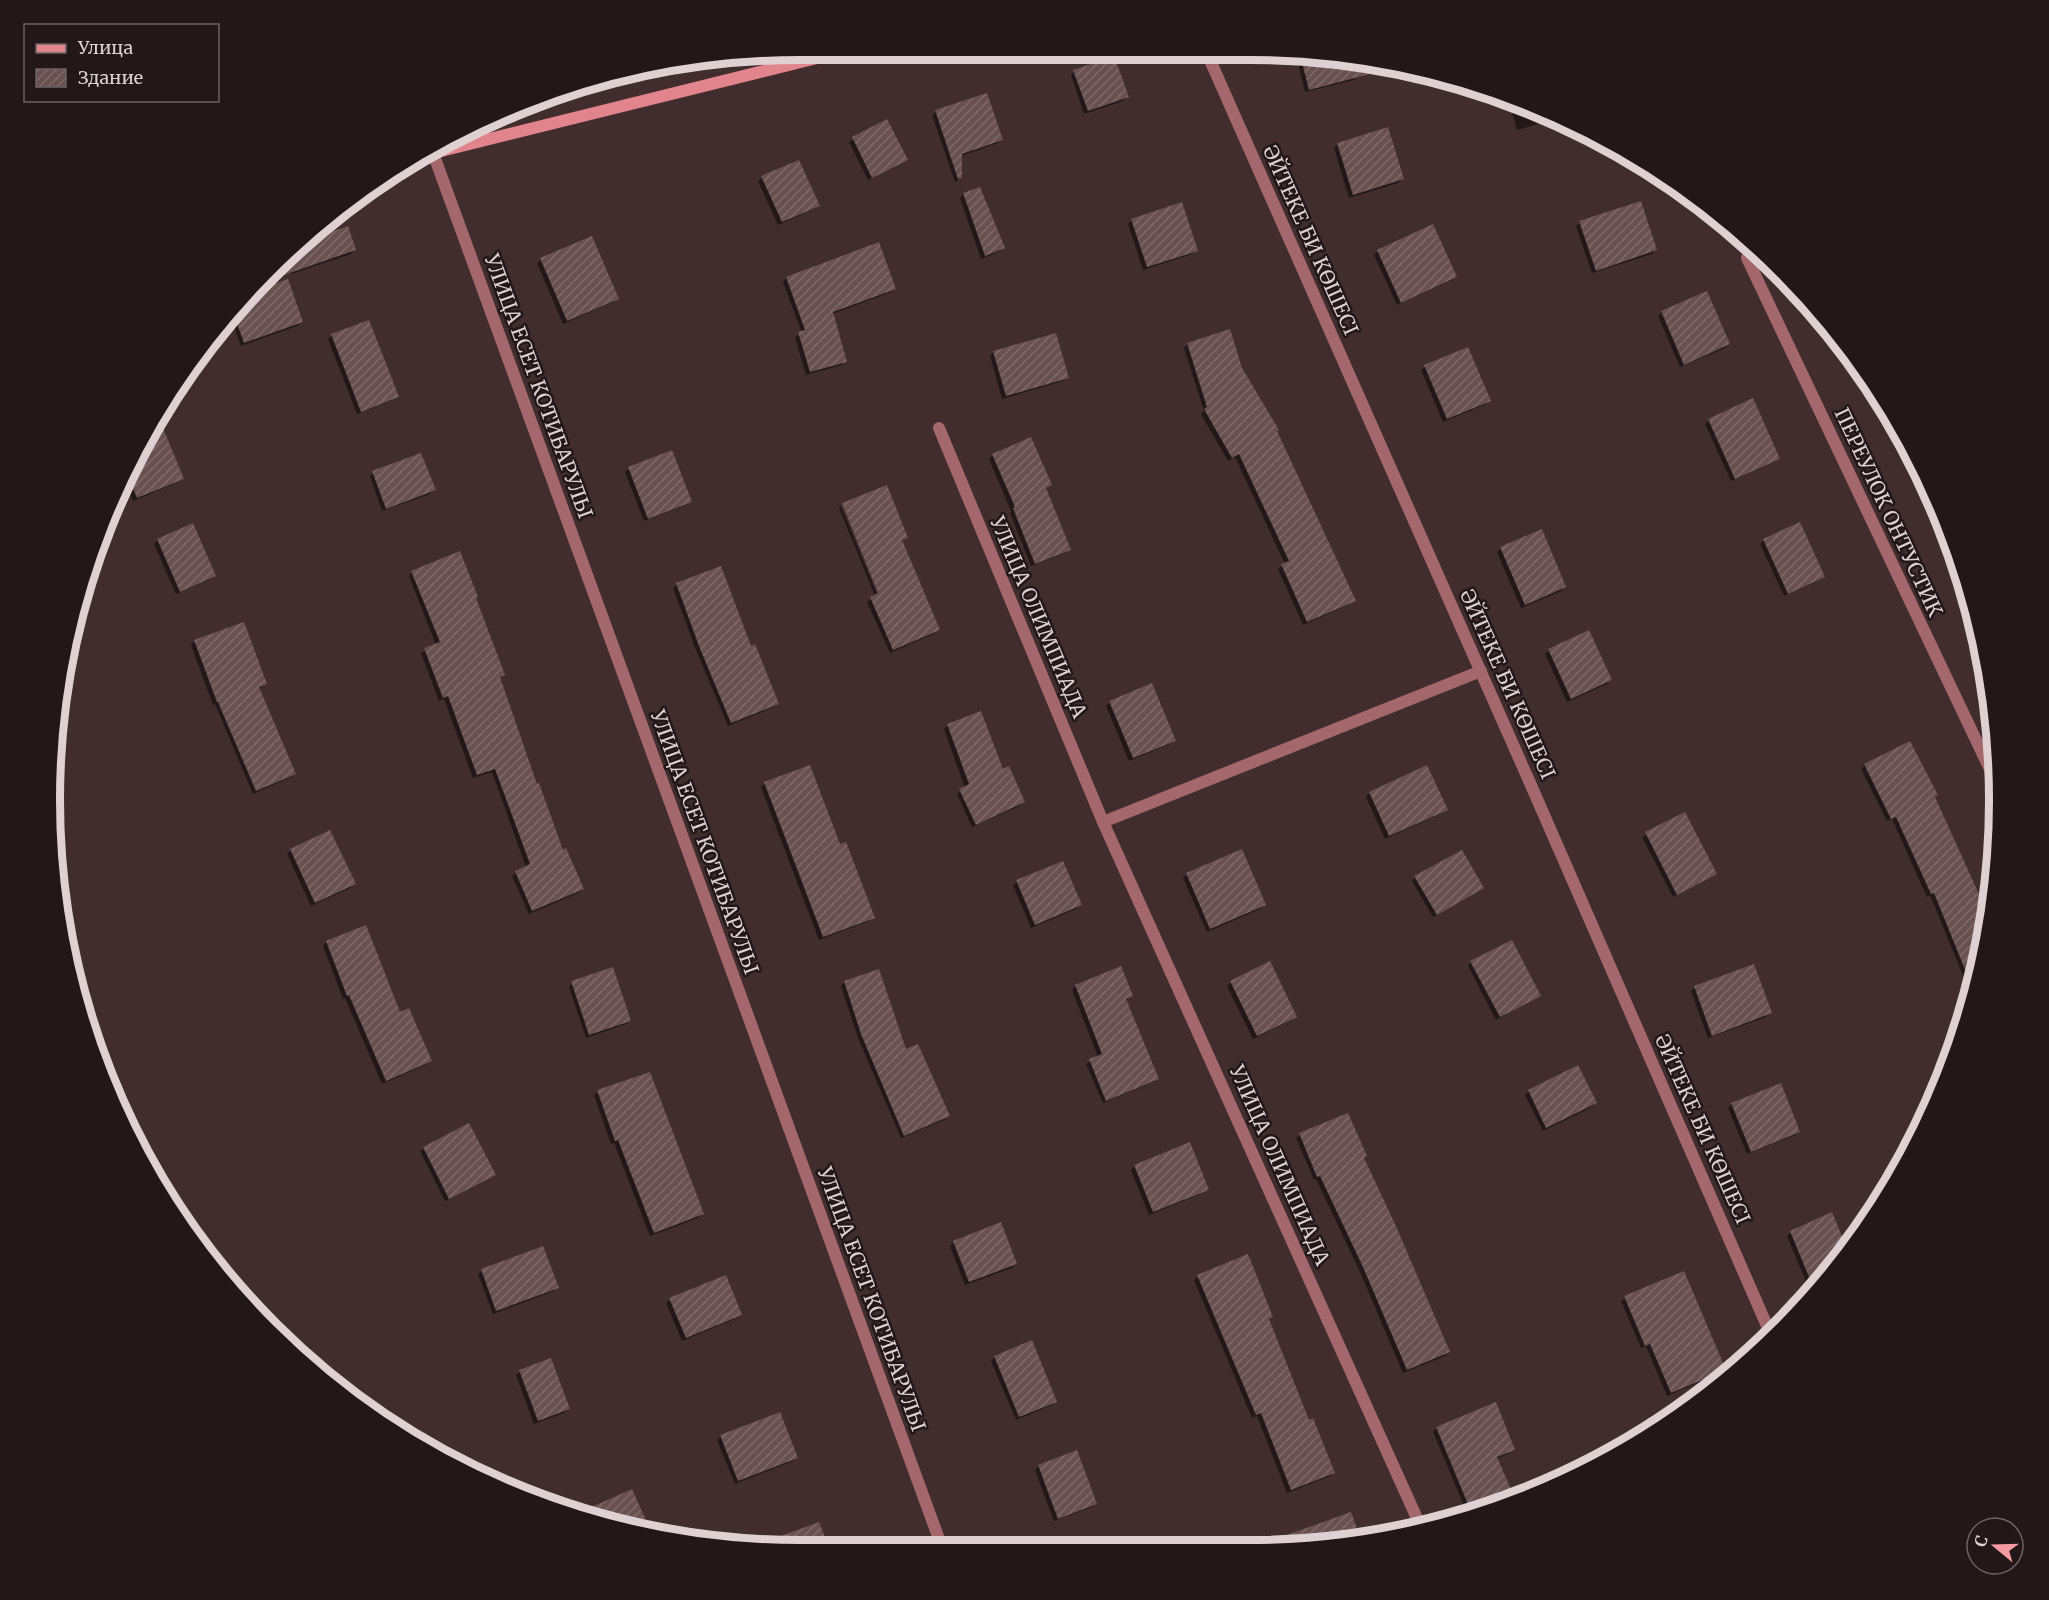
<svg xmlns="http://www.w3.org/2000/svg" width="2049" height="1600" font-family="Merriweather,serif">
<defs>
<pattern id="building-hatch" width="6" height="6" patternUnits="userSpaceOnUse" patternTransform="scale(1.5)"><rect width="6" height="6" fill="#695152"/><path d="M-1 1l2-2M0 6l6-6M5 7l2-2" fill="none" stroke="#7e696a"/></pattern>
</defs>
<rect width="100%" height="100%" fill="#422d2e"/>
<!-- shadow -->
<g fill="#0007">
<path d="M1295,51l60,11 3,14 -4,4 -49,12z"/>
<path d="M1074,72l53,25 -4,4 -39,13 -13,-39z"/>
<path d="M1508,97l48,22 -39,11z"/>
<path d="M936,112l66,28 -4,3 -37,13v21l-4,4 -2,1 -23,-67z"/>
<path d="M887,121l19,38 -38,21 -19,-38z"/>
<path d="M1338,144l64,35 -4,4 -49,15 -15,-50z"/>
<path d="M762,178l56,27 -4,4 -36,16 -20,-44z"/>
<path d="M964,194l40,53 -4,4 -19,8 -21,-61z"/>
<path d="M1132,220l64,30 -4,4 -49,16 -15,-46z"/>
<path d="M1580,223l75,27 -3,4 -60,19 -16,-47z"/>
<path d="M304,243l51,7 -4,4 -60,20 -5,-17z"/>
<path d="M878,244l16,44 -3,4 -59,22 13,47 -3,4 -36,10 -11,-38 7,-4 -19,-51 3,-4z"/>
<path d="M1378,251l77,25 -3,4 -55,25 -23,-50z"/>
<path d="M541,260l76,39 -4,3 -50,22 -26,-61z"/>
<path d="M287,281l14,41 -4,4 -56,20 -10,-27 19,-25z"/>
<path d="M1706,293l22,51 -3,4 -45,19 -22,-51 4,-4z"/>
<path d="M332,336l65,61 -4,3 -36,14 -29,-75z"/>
<path d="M1188,344l53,25 34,63 79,168 -4,4 -47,21 -25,-56 7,-5 -50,-107 -7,4 -27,-47 3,-3 -20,-63z"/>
<path d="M994,352l73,25 -4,4 -61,18 -12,-43z"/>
<path d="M1425,367l64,33 -3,4 -43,18 -22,-52z"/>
<path d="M1709,420l69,38 -4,4 -43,19 -26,-57z"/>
<path d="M150,425l32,54 -4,3 -45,19 -7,-18z"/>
<path d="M992,455l58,30 -5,4 24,60 -4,4 -34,13 -21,-53 1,-2 -22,-52z"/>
<path d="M629,468l61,33 -4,4 -42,16 -19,-49z"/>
<path d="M373,473l61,17 -4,4 -48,17 -12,-35z"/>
<path d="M844,504l62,33 -5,5 38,87 -4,4 -45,20 -23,-51 8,-6 -36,-88 2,-2 39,95 3,-1z"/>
<path d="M1541,531l24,56 -4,4 -40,17 -24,-56 4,-3z"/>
<path d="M158,540l57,36 -4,3 -35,15 -22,-50z"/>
<path d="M1764,540l59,37 -4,3 -35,16 -24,-52z"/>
<path d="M412,572l62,27 29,76 -4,4 37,106 26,67 20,37 -4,4 -49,21 -17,-38 14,-9 -34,-95 -19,6 -29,-79 -5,2 -18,-48 15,-8 -27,-69z"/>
<path d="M677,585l73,63 28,55 -4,4 -46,19 -32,-76 -23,-62z"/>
<path d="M195,641l70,43 -7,5 37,84 -4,4 -38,17 -38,-90 -2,1 -22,-60z"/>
<path d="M1549,650l61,30 -3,4 -40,18 -22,-48z"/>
<path d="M1110,702l64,39 -4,3 -41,17 -23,-55z"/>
<path d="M948,725l54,46 21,31 -4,4 -47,21 -15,-33 8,-6 -21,-59z"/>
<path d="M1865,765l68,32 48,106h8l-11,69 -14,6 -34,-83 -3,2 -35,-78 -5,2 -26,-52z"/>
<path d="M809,767l30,79 34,71 -4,4 -50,19 -58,-153 4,-3z"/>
<path d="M1370,793l76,16 -4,4 -57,26 -19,-42z"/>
<path d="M1685,814l30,60 -42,23 -31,-60z"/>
<path d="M291,850l63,34 -4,4 -39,18 -24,-52z"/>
<path d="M1187,874l77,31 -4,4 -53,23 -24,-54z"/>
<path d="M1415,877l63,14 -45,26 -21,-36z"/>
<path d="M1017,882l63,23 -4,4 -45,19 -18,-43z"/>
<path d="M326,942l73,72 31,46 -3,4 -45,20 -37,-86 -2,1 -20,-53z"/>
<path d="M1471,962l68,33 -43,25 -28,-54z"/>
<path d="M1753,966l17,47 -4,4 -58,21 -17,-47 3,-3z"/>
<path d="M878,971l27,80 43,65 -4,4 -43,18 -43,-100 -17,-52 3,-4z"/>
<path d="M1231,982l64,34 -4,4 -38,19 -26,-53z"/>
<path d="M572,983l58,38 -4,3 -40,14 -17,-51z"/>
<path d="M1076,986l55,10 -6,5 32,78 -4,3 -50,21 -17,-39 12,-7 -26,-67z"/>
<path d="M1529,1091l66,12 -3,4 -49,24 -18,-36z"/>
<path d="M598,1092l104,122 -4,4 -48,18 -36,-93 -3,1 -17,-49z"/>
<path d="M1732,1104l66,28 -3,3 -48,19 -19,-46z"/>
<path d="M1347,1115l15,43 87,194 -4,4 -42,17 -43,-101 -44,-93 -2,1 -18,-42 4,-3z"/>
<path d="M424,1148l70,27 -49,26 -25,-50z"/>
<path d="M1135,1166l72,23 -4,4 -54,22 -18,-45z"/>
<path d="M1831,1214l16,38 -34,39 -1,-3 -3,1 -22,-53 4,-4z"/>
<path d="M954,1242l62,22 -4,4 -47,17 -15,-39z"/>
<path d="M482,1271l75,16 -3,4 -61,23 -15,-40z"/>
<path d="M1198,1276l69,44 41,102 25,51 -3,3 -43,17 -30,-77 -5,2 -58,-138z"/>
<path d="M1625,1298l100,71 -4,4 -54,23 -21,-50 -5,2 -20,-47z"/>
<path d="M670,1299l70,15 -3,4 -55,23 -16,-38z"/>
<path d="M995,1357l60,45 -3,3 -36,15 -25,-59z"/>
<path d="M520,1372l48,37 -4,4 -30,11 -18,-49z"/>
<path d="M1437,1428l77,22 -4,3 -14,6 18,41 -24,11 -22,4 -35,-83z"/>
<path d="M721,1437l75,20 -3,4 -58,23 -18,-44z"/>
<path d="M1039,1466l56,38 -3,3 -38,14 -19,-51z"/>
<path d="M818,1524l10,26 -55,-2 -1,-4z"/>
</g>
<!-- building -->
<g fill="url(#building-hatch)">
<path d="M1299,51l90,18 -80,21z"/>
<path d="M1114,56l15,41 -41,14 -15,-41z"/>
<path d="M987,93l16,47 -41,14v24l-4,1 -23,-69z"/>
<path d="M887,119l21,41 -36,18 -20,-41z"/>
<path d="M1388,127l16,52 -51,16 -16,-52z"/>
<path d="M799,160l21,46 -38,16 -21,-46z"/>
<path d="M980,187l25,61 -20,8 -22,-63z"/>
<path d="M1641,201l16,49 -61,21 -17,-50z"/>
<path d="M1182,202l16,49 -51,16 -16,-48z"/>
<path d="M1433,224l24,53 -56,26 -24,-53z"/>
<path d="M348,226l8,24 -98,34 11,-14 38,-30z"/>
<path d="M592,236l27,63 -52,22 -27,-63z"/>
<path d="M879,242l17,47 -63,23 14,50 -37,10 -12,-40 7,-2 -19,-53z"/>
<path d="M288,279l15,43 -59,21 -10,-28 18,-23z"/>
<path d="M1707,291l23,53 -46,21 -23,-54z"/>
<path d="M369,320l30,77 -38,15 -30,-78z"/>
<path d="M1230,329l12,39 37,62 -2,1 79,170 -49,21 -26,-58 8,-3 -50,-107 -7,4 -28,-49 3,-2 -20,-64z"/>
<path d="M1056,333l13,45 -63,18 -13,-45z"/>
<path d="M1468,347l23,54 -44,18 -23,-54z"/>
<path d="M1753,398l27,61 -45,20 -27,-60z"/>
<path d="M163,428l21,51 -47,19 -9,-21 18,-42z"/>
<path d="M1031,437l21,48 -6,3 25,62 -36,14 -22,-56 2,-1 -23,-53z"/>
<path d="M672,450l20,52 -44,17 -20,-52z"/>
<path d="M421,453l15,37 -50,19 -14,-38z"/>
<path d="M887,485l21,53 -6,2 38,90 -47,20 -23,-53 8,-4 -36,-90z"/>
<path d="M1800,522l25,55 -37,17 -25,-55z"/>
<path d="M193,523l23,53 -36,16 -23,-53z"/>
<path d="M1542,529l24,58 -41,18 -25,-58z"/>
<path d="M460,551l18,46 -2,1 29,77 -5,2 37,107 2,-1 24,67 3,-2 18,41 -52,22 -17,-40 15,-7 -35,-95 -18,6 -29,-79 -5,2 -19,-50 16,-6 -29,-71z"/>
<path d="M721,566l30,80 4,-2 24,60 -48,19 -32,-77 -23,-63z"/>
<path d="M244,622l23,62 -8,3 37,87 -40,17 -38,-89h-1l-23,-62z"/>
<path d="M1589,630l23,50 -41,19 -23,-50z"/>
<path d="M1152,683l24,58 -43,17 -24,-57z"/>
<path d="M981,711l22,58 6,-3 16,36 -49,23 -17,-36 10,-5 -22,-60z"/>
<path d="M1910,741l28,54 -3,2 47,104 8,-3 -16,94 -40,-99 -3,1 -35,-77 -5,2 -27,-55z"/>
<path d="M810,765l30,79 6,-2 29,76 -52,19 -59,-155z"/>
<path d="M1427,765l21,45 -59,26 -20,-44z"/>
<path d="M1685,812l32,62 -40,21 -32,-63z"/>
<path d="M330,830l26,54 -41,19 -25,-54z"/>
<path d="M1242,849l24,56 -56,24 -24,-56z"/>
<path d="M1462,850l22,38 -47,27 -23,-39z"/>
<path d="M1063,861l19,44 -47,20 -19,-45z"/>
<path d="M366,925l34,87 9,-4 23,53 -46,20 -37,-86 -2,1 -21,-55z"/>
<path d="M1512,940l29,56 -41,21 -30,-56z"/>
<path d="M1270,961l27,56 -40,19 -27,-55z"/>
<path d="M1754,964l18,49 -60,23 -18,-50z"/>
<path d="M1121,966l12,30 -7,3 33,80 -53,22 -17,-42 13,-5 -27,-69z"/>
<path d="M613,967l18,54 -42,14 -18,-54z"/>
<path d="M879,969l27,80 12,-5 32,72 -46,20 -43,-102 -17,-53z"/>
<path d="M1578,1065l19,38 -51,25 -18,-38z"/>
<path d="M650,1072l54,142 -50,19 -36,-93 -3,1 -18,-51z"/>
<path d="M1781,1083l19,49 -49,20 -20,-49z"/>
<path d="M1348,1113l19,43 -3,2 31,66 55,128 -43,18 -44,-103 -43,-91 -3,1 -18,-44z"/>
<path d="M469,1123l27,52 -47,24 -26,-52z"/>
<path d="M1190,1142l19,48 -56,22 -19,-47z"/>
<path d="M1832,1212l16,39 -34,38 -24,-58z"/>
<path d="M1001,1222l16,42 -48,18 -16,-41z"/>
<path d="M543,1246l16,42 -63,23 -15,-42z"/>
<path d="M1248,1254l25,63 -4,2 40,101 4,-2 22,55 -44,17 -30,-77 -5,2 -59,-140z"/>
<path d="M1684,1271l42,99 -55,23 -21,-49 -5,2 -21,-50z"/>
<path d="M726,1275l16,40 -56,23 -17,-40z"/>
<path d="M1032,1340l25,62 -38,15 -25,-61z"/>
<path d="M551,1358l19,51 -32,12 -19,-51z"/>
<path d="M1496,1402l19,48 -18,7 18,42 -25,12 -18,3 -36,-87z"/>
<path d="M780,1412l18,46 -60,23 -18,-46z"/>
<path d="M1077,1450l20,54 -39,15 -20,-54z"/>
<path d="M632,1489l21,47 -75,-23z"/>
<path d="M1351,1512l9,25 -62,12h-23l-2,-9z"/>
<path d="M819,1522l11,28h-30l-46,-4z"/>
</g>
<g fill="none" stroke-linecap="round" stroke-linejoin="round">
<!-- street -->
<g stroke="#a4686c" stroke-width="12">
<path d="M1206,51l328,741 237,543"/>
<path d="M409,162l24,-9 510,1397"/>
<path d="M1747,258l249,524"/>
<path d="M939,428l164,394"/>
<path d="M1420,1525l-317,-703 378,-151"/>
</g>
<!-- secondary -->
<path stroke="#e2848b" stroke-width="12" d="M431,148l2,5 416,-103"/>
</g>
<g text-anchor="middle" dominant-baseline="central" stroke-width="5" stroke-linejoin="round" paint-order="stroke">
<!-- street labels -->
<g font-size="20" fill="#dfd1d1" stroke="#221819">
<text transform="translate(1311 240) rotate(66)">ӘЙТЕКЕ БИ КӨШЕСІ</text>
<text transform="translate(539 386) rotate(70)">УЛИЦА ЕСЕТ КОТИБАРУЛЫ</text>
<text transform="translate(1889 512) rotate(65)">ПЕРЕУЛОК ОНТУСТИК</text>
<text transform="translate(1039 617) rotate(67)">УЛИЦА ОЛИМПИАДА</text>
<text transform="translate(1508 684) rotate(66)">ӘЙТЕКЕ БИ КӨШЕСІ</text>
<text transform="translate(705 842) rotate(70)">УЛИЦА ЕСЕТ КОТИБАРУЛЫ</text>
<text transform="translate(1703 1129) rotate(66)">ӘЙТЕКЕ БИ КӨШЕСІ</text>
<text transform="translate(1280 1165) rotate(66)">УЛИЦА ОЛИМПИАДА</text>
<text transform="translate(872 1299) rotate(70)">УЛИЦА ЕСЕТ КОТИБАРУЛЫ</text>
</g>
</g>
<!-- crop -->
<path d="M0 0H2049V1600H0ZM800 60H1249A740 740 0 0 1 1989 800V800A740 740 0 0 1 1249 1540H800A740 740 0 0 1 60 800V800A740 740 0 0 1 800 60Z" fill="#221819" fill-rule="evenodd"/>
<path fill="none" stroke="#dfd1d1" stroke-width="8" d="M800 60H1249A740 740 0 0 1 1989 800V800A740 740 0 0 1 1249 1540H800A740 740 0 0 1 60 800V800A740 740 0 0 1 800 60Z"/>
<!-- legend -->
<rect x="24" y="24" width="195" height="78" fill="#221819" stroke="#6e6263" stroke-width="1.5"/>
<rect x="36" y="44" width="30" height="9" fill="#e2848b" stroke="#6e6263" stroke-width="1.5"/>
<text x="78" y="54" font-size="18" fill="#dfd1d1">Улица</text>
<rect x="36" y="69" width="30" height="18" fill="url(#building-hatch)" stroke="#6e6263" stroke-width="1.5"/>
<text x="78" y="84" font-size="18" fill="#dfd1d1">Здание</text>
<!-- north arrow -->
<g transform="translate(1995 1546) rotate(289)"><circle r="28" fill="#221819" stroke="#6e6263" stroke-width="1.5"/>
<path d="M0-4.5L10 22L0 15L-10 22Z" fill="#f49aa0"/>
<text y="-9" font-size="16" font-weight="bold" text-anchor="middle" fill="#dfd1d1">С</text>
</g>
</svg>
